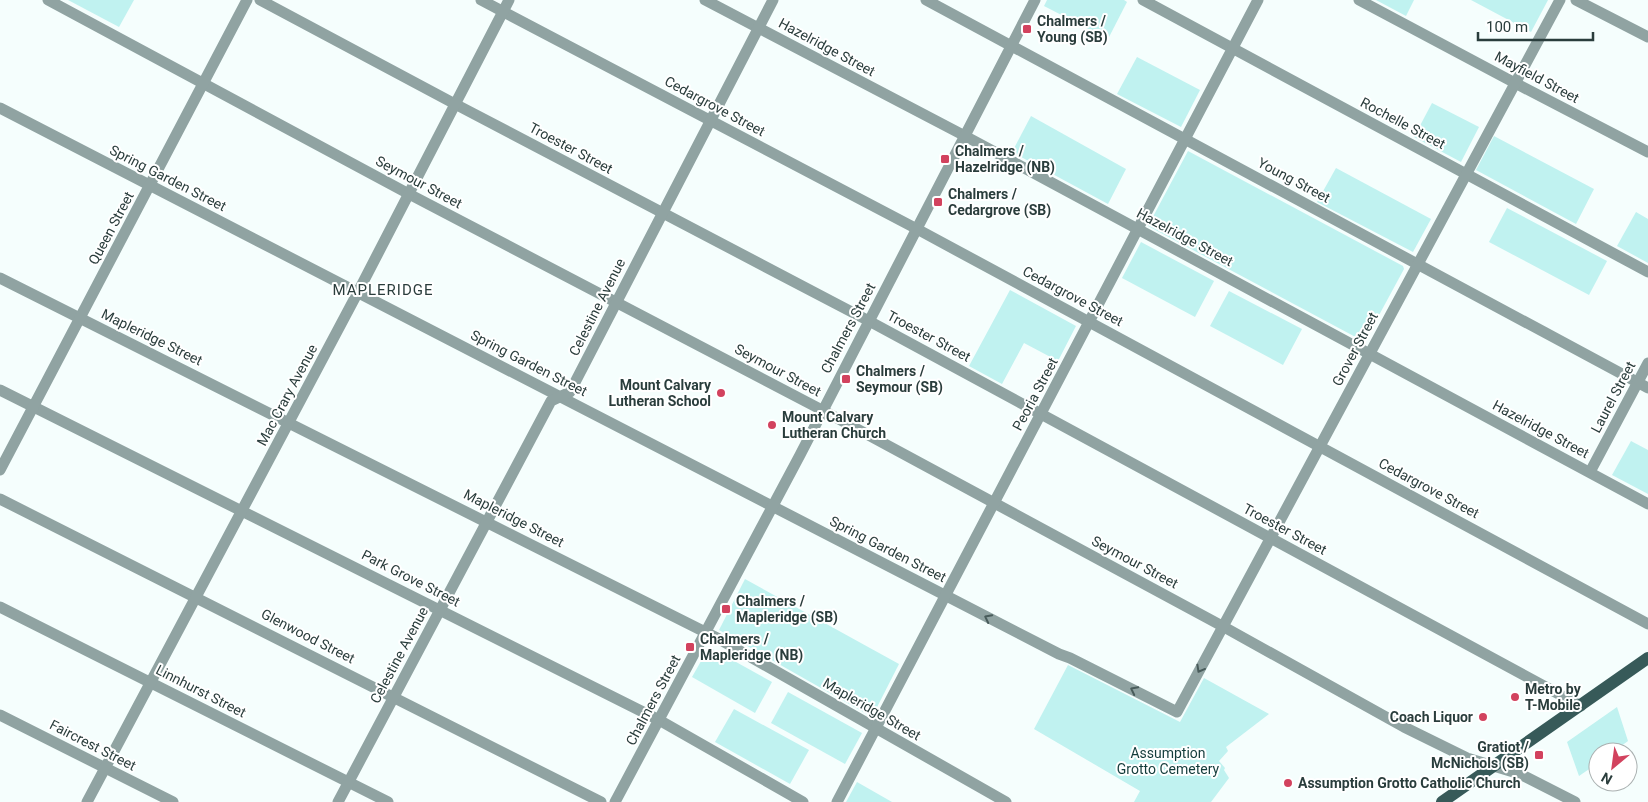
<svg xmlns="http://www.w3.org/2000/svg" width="1648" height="802" font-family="Roboto,sans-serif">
<rect width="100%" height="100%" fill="#f5fefd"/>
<!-- green -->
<g fill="#c0f2f0">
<path d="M68,0h66l-15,27z"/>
<path d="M1047,0h77l3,2 -19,37 -64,-33z"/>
<path d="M1376,0h38l-8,16z"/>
<path d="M1471,0h77l-17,32z"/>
<path d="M1137,57l63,33 -19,37 -64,-33z"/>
<path d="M1432,103l47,24 -18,35 -47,-25z"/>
<path d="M1031,116l95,53 -18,35 -96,-52z"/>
<path d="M1494,136l100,53 -18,35 -100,-54z"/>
<path d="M1188,151l215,115 1,3 -39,72h-2l-215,-115z"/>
<path d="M1336,168l95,51 -18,33 -96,-50z"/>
<path d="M1507,208l100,53 -18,34 -100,-53z"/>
<path d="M1636,212l12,7v44l-31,-17z"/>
<path d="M1141,242l73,39 -19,36 -73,-39z"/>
<path d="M1010,290l66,36 -18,35 -34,-18 -22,41 -33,-18z"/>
<path d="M1229,291l73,38 -19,36 -73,-39z"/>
<path d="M1631,441l17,9v44l-36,-19z"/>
<path d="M745,579l154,85 -27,53 -153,-87z"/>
<path d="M709,647l63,35 -17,31 -63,-36z"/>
<path d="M1068,665l112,57 24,-44 65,36 -43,33 2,4 -9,10 6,7 -1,2 5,8 -18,24h-77l6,-11 -106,-62z"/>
<path d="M788,692l74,41 -17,31 -74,-41z"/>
<path d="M1617,707l11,34 -15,11h-15v11l-19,13 -12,-34z"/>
<path d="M734,709l75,41 -19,34 -75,-42z"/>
<path d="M857,782l35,20h-46z"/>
</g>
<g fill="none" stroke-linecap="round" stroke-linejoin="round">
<!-- minor -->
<g stroke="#90a3a2" stroke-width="11">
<path d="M48,0l361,194 413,216 402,217 180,100 63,31 53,16 55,28"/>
<path d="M260,0l195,104 414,217 712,385"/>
<path d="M481,0l436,229 731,395"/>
<path d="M705,0l260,136 683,368"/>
<path d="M926,0l722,388"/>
<path d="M1143,0l505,272"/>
<path d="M1359,0l156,83 133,69"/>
<path d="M1576,0l72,37"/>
<path d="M0,108l1059,546 11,4 107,54 383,-712"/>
<path d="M0,278l719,361 287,163"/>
<path d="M0,390l659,330 144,82"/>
<path d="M0,470l247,-470"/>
<path d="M1590,472l58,-109"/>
<path d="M0,499l601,303"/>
<path d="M0,607l388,195"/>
<path d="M0,715l173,87"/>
<path d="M87,802l271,-510 151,-292"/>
<path d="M338,802l213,-401 19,-9 203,-392"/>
<path d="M615,802l185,-347 235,-455"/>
<path d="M837,802l421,-802"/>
</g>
<!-- major -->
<path stroke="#375a59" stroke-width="12" d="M1442,802l206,-144"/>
</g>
<!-- one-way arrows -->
<defs><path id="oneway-chevron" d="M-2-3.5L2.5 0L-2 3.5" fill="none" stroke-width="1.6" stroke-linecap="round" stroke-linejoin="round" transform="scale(1.25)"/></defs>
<g stroke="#495c5b">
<use href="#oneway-chevron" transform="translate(988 618) rotate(-153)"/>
<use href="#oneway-chevron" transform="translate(1200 669) rotate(119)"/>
<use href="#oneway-chevron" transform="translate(1134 690) rotate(-153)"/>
</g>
<!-- markers -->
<g fill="#d2425e" stroke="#fff" stroke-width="2">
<rect x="1022" y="24" width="10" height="10" rx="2.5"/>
<rect x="940" y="154" width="10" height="10" rx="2.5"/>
<rect x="933" y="197" width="10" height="10" rx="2.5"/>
<rect x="841" y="374" width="10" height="10" rx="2.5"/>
<circle cx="721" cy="393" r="5"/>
<circle cx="772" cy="425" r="5"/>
<rect x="721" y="604" width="10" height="10" rx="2.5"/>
<rect x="685" y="642" width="10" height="10" rx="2.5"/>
<circle cx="1515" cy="697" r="5"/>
<circle cx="1483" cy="717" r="5"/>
<rect x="1534" y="750" width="10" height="10" rx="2.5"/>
<circle cx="1288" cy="783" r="5"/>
</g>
<g text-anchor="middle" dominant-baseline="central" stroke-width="4" stroke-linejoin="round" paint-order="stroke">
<!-- poi labels -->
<g font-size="14" font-weight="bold" fill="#2a3d3c" stroke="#fff" text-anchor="start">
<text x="1037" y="21">Chalmers /<tspan x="1037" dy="16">Young (SB)</tspan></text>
<text x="955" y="151">Chalmers /<tspan x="955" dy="16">Hazelridge (NB)</tspan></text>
<text x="948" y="194">Chalmers /<tspan x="948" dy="16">Cedargrove (SB)</tspan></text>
<text x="856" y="371">Chalmers /<tspan x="856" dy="16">Seymour (SB)</tspan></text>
<text x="711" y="385" text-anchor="end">Mount Calvary<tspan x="711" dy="16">Lutheran School</tspan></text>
<text x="782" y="417">Mount Calvary<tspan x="782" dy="16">Lutheran Church</tspan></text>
<text x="736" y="601">Chalmers /<tspan x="736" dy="16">Mapleridge (SB)</tspan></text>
<text x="700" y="639">Chalmers /<tspan x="700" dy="16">Mapleridge (NB)</tspan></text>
<text x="1525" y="689">Metro by<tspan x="1525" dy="16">T-Mobile</tspan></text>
<text x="1473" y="717" text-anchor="end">Coach Liquor</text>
<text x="1529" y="747" text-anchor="end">Gratiot /<tspan x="1529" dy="16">McNichols (SB)</tspan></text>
<text x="1298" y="783">Assumption Grotto Catholic Church</text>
</g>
<!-- street labels -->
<g font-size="14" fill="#2a3d3c" stroke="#fff">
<text transform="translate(827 47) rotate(28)">Hazelridge Street</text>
<text transform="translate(1537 77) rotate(28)">Mayfield Street</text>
<text transform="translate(715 106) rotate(28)">Cedargrove Street</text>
<text transform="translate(1403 123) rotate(28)">Rochelle Street</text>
<text transform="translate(571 148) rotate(28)">Troester Street</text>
<text transform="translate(168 178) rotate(27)">Spring Garden Street</text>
<text transform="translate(1294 180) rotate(28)">Young Street</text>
<text transform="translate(419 182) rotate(28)">Seymour Street</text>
<text transform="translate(111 228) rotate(-62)">Queen Street</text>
<text transform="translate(1185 237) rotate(28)">Hazelridge Street</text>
<text transform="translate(1073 296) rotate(28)">Cedargrove Street</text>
<text transform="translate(597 307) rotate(-63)">Celestine Avenue</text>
<text transform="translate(848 328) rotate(-62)">Chalmers Street</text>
<text transform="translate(929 336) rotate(28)">Troester Street</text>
<text transform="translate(152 337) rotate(26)">Mapleridge Street</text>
<text transform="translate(1355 349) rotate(-62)">Grover Street</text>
<text transform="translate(529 363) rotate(27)">Spring Garden Street</text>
<text transform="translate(778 370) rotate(28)">Seymour Street</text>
<text transform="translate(1035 394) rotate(-62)">Peoria Street</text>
<text transform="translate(287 395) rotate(-62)">Mac Crary Avenue</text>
<text transform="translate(1613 397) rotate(-62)">Laurel Street</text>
<text transform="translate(1541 429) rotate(28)">Hazelridge Street</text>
<text transform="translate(1429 488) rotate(28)">Cedargrove Street</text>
<text transform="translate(514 518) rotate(27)">Mapleridge Street</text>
<text transform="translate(1285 529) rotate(28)">Troester Street</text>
<text transform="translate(888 549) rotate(27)">Spring Garden Street</text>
<text transform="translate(1135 562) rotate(28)">Seymour Street</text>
<text transform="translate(411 578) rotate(27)">Park Grove Street</text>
<text transform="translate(308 636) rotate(27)">Glenwood Street</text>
<text transform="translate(399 655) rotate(-62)">Celestine Avenue</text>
<text transform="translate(201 691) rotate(27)">Linnhurst Street</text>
<text transform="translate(653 700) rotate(-62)">Chalmers Street</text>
<text transform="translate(872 709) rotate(30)">Mapleridge Street</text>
<text transform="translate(93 745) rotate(27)">Faircrest Street</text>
</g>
<!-- park labels -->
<g font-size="14" fill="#133c3b" stroke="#fff">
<text x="1168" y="753">Assumption<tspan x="1168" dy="16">Grotto Cemetery</tspan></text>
</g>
<!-- neighbourhood labels -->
<g font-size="15" letter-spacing="1" fill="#2a3d3c" stroke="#fff">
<text x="383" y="290">MAPLERIDGE</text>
</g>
</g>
<!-- north arrow -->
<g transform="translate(1613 767) rotate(209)"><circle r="24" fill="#ffffff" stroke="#aab1b1"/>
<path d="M0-4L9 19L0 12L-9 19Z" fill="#d2425e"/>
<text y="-8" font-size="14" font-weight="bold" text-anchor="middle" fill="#2a3d3c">N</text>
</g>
<!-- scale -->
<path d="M1478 32v8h115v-8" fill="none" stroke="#2a3d3c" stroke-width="2.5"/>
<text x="1486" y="32" font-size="15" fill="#2a3d3c" stroke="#ffffff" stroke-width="4" paint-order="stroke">100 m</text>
</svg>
